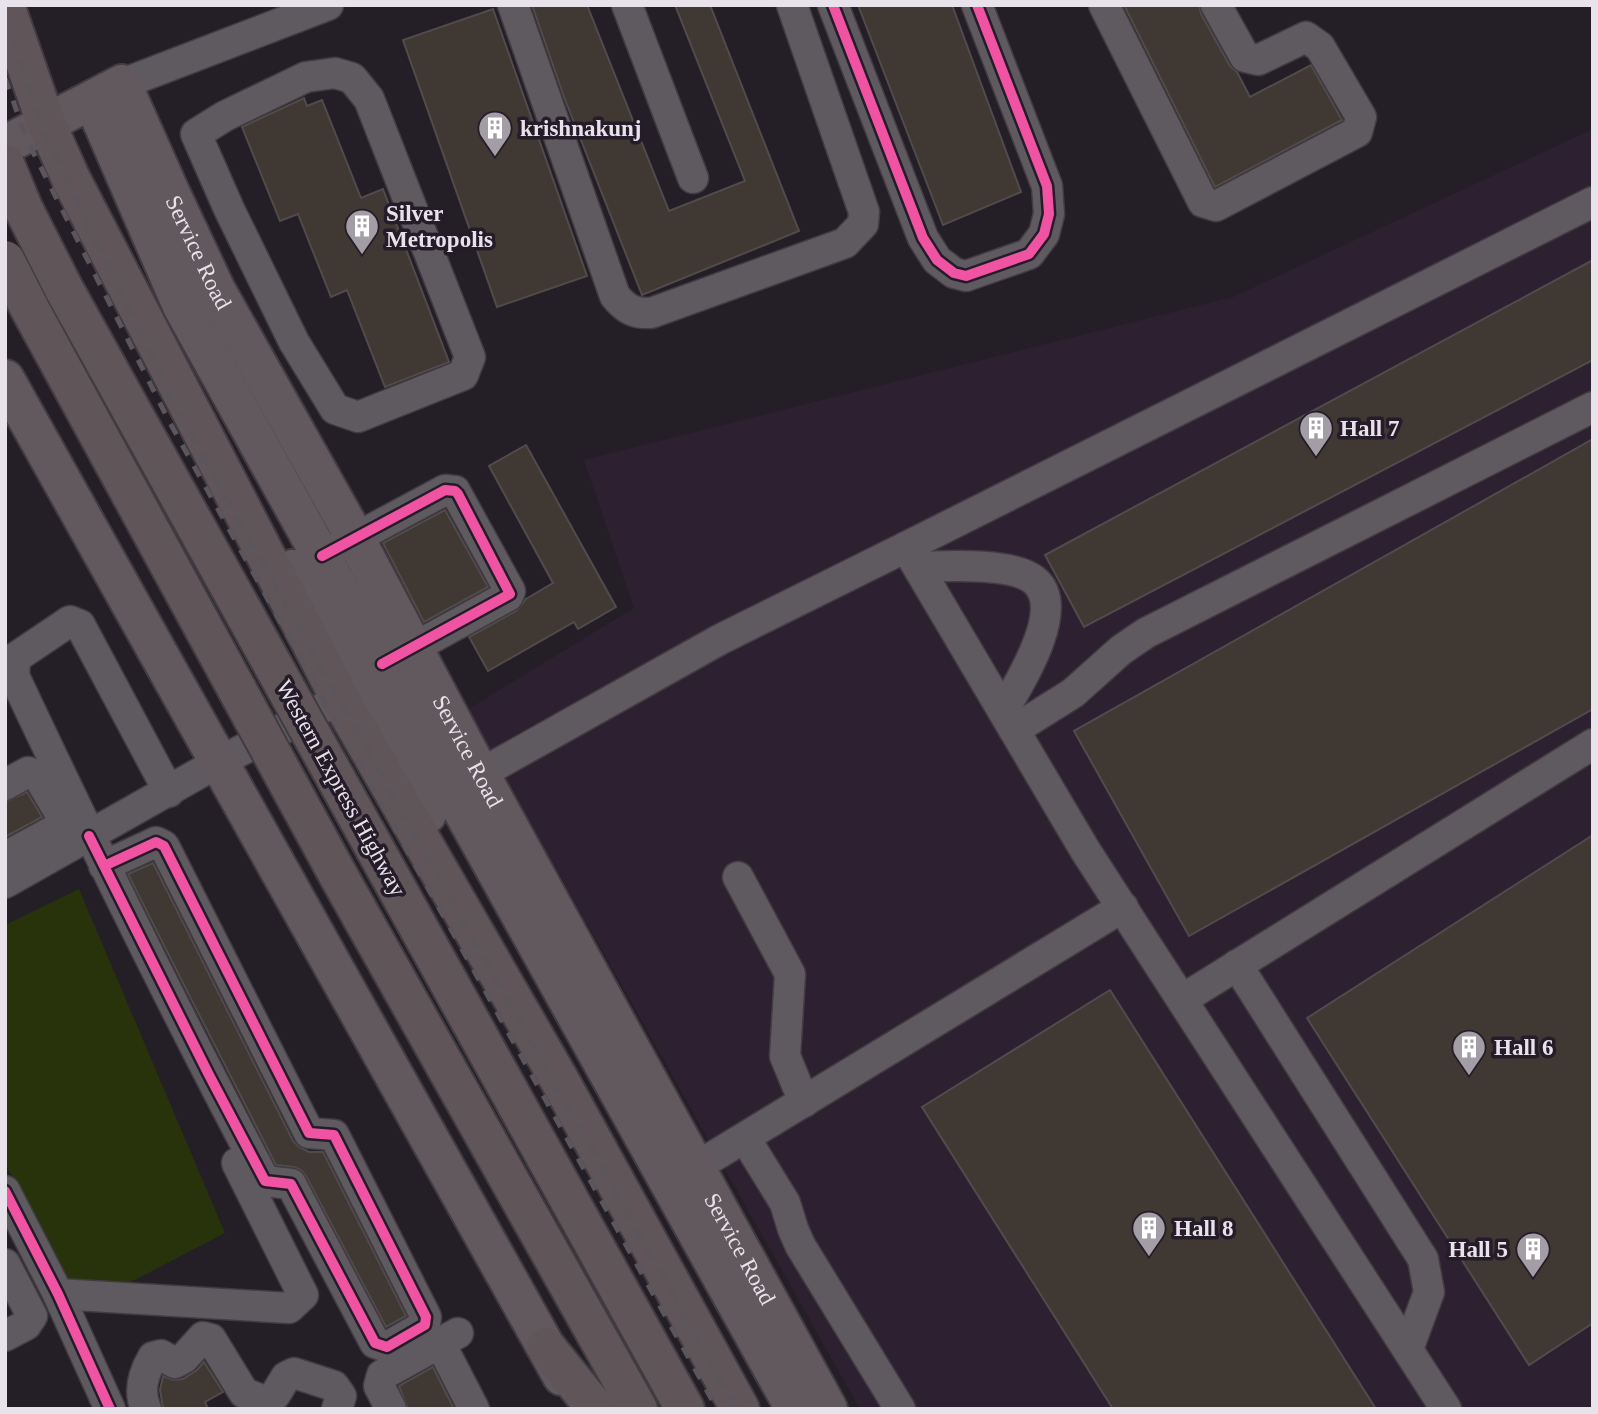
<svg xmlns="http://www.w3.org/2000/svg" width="1598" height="1414" font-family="'Times New Roman',serif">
<rect width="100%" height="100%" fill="#241f26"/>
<!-- built -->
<path fill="#2d2131" d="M1593,129v1280h-733l-393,-699 167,-102 -50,-148 649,-163z"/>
<!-- green -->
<path fill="#28320b" d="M79,889l146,344 -100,52 -59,-3 -61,-119v-238z"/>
<!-- building -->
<g fill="#3f3833" stroke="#514c4c" stroke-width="2">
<path d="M532,5h55l82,206 76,-30 -70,-176h35l89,226 -157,64 -78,-198z"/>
<path d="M858,5h94l69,187 -78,33z"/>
<path d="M1124,5h75l2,9 29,52 7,6 13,25 61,-32 31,55 -127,67z"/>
<path d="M493,9l94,267 -90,31 -94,-267z"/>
<path d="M304,98l3,8 15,-6 39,98 22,-9 66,173 -64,25 -38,-97 -16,7 -33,-83 -18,7 -38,-94z"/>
<path d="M1593,260v100l-509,267 -39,-72z"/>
<path d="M1593,439v270l-404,227 -115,-205z"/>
<path d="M526,445l90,162 -38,22 -4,-7 -86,49 -19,-34 47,-26 10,-12 27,-16 -64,-117z"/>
<path d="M445,510l43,77 -64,35 -41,-79z"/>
<path d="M27,792l15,25 -37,20v-35z"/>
<path d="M1593,835v488l-64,42 -222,-347z"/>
<path d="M153,863l140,278 6,6 10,5h14l83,164 -20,11 -80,-151 -5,-6 -7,-3 -18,-2 -92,-180 -56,-111z"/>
<path d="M1110,990l266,419h-263l-191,-302z"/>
<path d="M204,1362l19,30 -18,10 3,7 -45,-1 -3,-18 3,-14 11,4 9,-1 14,-9z"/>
<path d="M433,1367l21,42h-46l-9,-23z"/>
</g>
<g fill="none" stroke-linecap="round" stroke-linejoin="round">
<!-- minor casing -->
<g stroke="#413c42" stroke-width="33">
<g id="minor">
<path d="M513,5l102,291c11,13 19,18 36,17l194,-70 18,-19 1,-12 -72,-207"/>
<path d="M627,5l66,173"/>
<path d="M833,5l90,233 14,22 17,13 12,3 63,-22 15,-20 5,-20 -2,-28 -70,-181"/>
<path d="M1104,5l99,197 13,4 141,-74 4,-15 -41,-70 -14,-10 -48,23 -13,-3 -29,-52"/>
<path d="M335,73l17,5 17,21 101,258 -7,18 -105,42 -23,-8 -41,-67 -65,-133 -33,-75 29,-18 81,-39z"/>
<path d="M122,84l206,-79"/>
<path d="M337,548l108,-58 10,1 55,100 -2,5 -113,62"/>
<path d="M918,567c28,-1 94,-5 116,13 34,27 -15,104 -31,131"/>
<path d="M1014,730l59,-37 48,-43 25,-17 447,-226"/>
<path d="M480,774l239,-134 187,-93"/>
<path d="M5,785l23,-13 10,4 20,34"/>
<path d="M5,857l61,-33"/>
<path d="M104,866l52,-24 8,4 145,287 25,2 92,182 -1,8 -38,22 -12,-4 -84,-159 -26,-3c-88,-166 -171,-335 -251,-505l1,-18 55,-37 10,4 89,167"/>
<path d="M738,877l52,97 -5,82 19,46"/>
<path d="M5,883l214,-121 121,-63"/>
<path d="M1237,965l186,294 6,33 -21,57"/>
<path d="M1183,999l410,-255"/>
<path d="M745,1138l40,65 8,26 7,16 100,164"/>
<path d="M678,1178l445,-271"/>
<path d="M5,1191l53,103 52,115"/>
<path d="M5,1264l27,52 -6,9 -21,11"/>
<path d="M58,1294l231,14 14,-13 -66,-132"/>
<path d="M440,1343l34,66"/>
<path d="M146,1409c-8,-18 -3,-35 7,-52l8,-2 14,8 9,-5 19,-21 8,2 33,54 23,9 8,-7 11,-18 8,-4 40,13 7,10 -4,13"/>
<path d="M391,1409l-12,-23 3,-11 76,-42"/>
<path d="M1446,1409l-361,-559 -179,-303 687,-345"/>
</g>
</g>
<!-- major casing -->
<g stroke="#413c42" stroke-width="42">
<g id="major">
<path d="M93,101l89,205 613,1103"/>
<path id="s1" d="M5,145l117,-61 49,110 45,96 139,248 125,236 348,635"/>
<path d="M5,379l557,997"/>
<path d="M293,569l134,245"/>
</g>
</g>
<!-- highway casing -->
<g stroke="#413c42" stroke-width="42">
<g id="highway">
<path d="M5,5l41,118 25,56 269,520 220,382 180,328"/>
<path d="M375,849l310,560"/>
<path d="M338,875l300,534"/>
<path d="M546,1347l50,62"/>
</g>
</g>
<!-- minor -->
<use href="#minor" stroke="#5f5a60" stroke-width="30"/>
<!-- major -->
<use href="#major" stroke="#61595d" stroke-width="38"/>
<!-- highway -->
<use href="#highway" stroke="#605559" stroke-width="38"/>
<!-- rail -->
<g stroke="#5a565c" stroke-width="5" stroke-dasharray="12 12" stroke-linecap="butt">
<path d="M5,17l38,114 136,283 558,995"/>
<path d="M5,78l22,62 142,281 548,988"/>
</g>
<!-- highway-bridge casing -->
<g stroke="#413c42" stroke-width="42" stroke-linecap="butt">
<g id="highway-bridge">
<path d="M5,164l18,44 41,81 311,560"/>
<path d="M5,260l25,49 308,566"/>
</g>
</g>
<!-- highway-bridge -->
<use href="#highway-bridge" stroke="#605559" stroke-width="38"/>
<!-- cycleway casing -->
<g stroke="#251c29" stroke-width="15">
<g id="cycleway">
<path d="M833,5l90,233 14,22 17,13 12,3 63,-22 15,-20 5,-20 -2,-28 -70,-181"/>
<path d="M322,556l123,-66 10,1 3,3 52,100 -128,70"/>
<path d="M89,836l120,239 56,106 26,3 84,159 12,4 38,-22 1,-8 -92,-182 -25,-2 -145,-287 -8,-4 -52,24"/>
<path d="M5,1191l53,103 52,115"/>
</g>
</g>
<!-- cycleway -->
<use href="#cycleway" stroke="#f153a3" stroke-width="10"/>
</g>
<!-- icons -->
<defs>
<g id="building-pin" transform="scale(1.75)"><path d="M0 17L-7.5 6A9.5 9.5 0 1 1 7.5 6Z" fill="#a39ea5" stroke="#251c29"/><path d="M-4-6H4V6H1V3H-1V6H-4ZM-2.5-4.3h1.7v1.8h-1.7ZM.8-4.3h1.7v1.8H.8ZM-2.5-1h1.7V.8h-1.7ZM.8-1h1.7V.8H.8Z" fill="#fff"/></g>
</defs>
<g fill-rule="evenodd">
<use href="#building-pin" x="495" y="128"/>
<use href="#building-pin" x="362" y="226"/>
<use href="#building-pin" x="1316" y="428"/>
<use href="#building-pin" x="1469" y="1047"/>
<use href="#building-pin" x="1149" y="1228"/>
<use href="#building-pin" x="1533" y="1249"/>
</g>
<g text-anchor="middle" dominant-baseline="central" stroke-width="7" stroke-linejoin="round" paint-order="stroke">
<!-- poi labels -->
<g font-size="23" font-weight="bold" fill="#e8e2ea" stroke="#251c29" text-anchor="start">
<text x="520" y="128">krishnakunj</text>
<text x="386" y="213">Silver<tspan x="386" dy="26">Metropolis</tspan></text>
<text x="1340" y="428">Hall 7</text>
<text x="1494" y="1047">Hall 6</text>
<text x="1174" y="1228">Hall 8</text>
<text x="1508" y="1249" text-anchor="end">Hall 5</text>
</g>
<!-- street labels -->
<g font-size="23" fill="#e8e2ea" stroke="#251c29">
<text stroke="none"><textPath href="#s1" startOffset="317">Service Road</textPath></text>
<text stroke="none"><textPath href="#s1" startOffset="884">Service Road</textPath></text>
<text transform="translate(341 788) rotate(61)">Western Express Highway</text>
<text stroke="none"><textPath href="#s1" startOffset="1451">Service Road</textPath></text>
</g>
</g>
<!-- border -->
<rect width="1598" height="1414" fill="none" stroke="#e8e2ea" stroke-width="14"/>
</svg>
